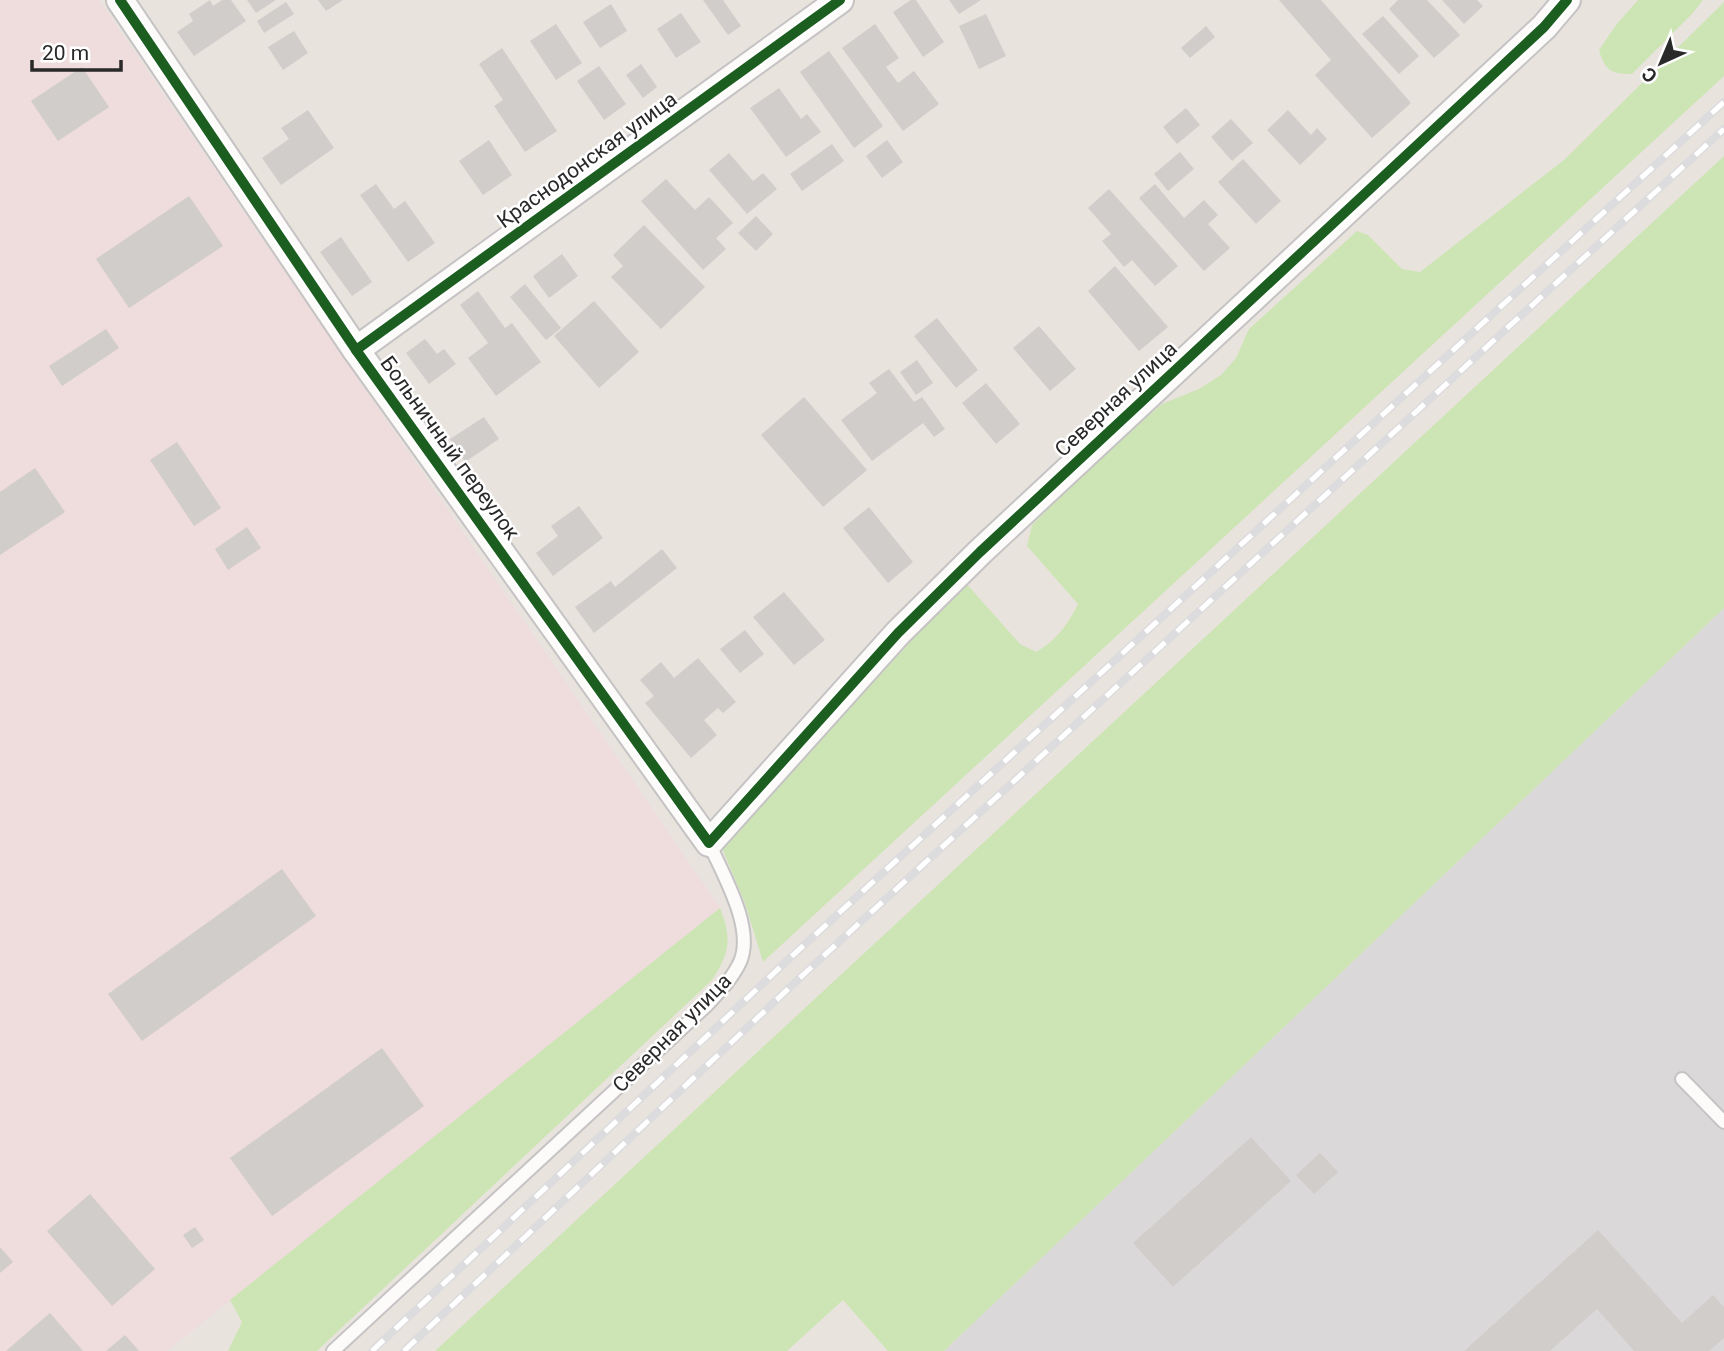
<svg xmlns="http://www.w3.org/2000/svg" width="1724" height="1351" font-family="Roboto,sans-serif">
<rect width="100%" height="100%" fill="#e9e3de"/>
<!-- industrial -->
<path fill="#dbd8da" d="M1724,608v743h-780z"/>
<!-- medical -->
<path fill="#efdcdc" d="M0,0h99l621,908 -553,443h-167z"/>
<!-- green -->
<g fill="#cde5b4">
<path d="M1638,0h65l-11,14 -60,60c-21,0 -27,-3 -33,-24l17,-25z"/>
<path d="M1724,2v74l-961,886 -18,-59 -23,-55 243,-266 55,62 16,8c20,-11 32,-28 42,-48l-51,-58 5,-21 65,-66 65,-55 37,-15 22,-14 15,-17 13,-29 108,-98 11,4 34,34 18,3 144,-112z"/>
<path d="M1724,156v452l-780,743h-56l-45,-51 -56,51h-352z"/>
<path d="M720,908c12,30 10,45 -8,72l-395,371h-89l14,-29 -12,-22z"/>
</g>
<!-- building -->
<g fill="#d1cdca">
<path d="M210,0l3,6 9,-6h9l15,21 -52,35 -17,-24 16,-11 -4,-7z"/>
<path d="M247,0h29l-20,13z"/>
<path d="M318,0h25l-17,11z"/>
<path d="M703,0h20l18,26 -13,9z"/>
<path d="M911,0h5l28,42 -21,15 -30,-45z"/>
<path d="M949,0h32l-22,14z"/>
<path d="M1279,0h42l90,103 -39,35 -57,-63 16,-15z"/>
<path d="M1398,0h29l33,35 -26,23 -45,-49z"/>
<path d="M1442,0h35l6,6 -19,18z"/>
<path d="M286,2l8,12 -30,19 -7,-12z"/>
<path d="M611,4l16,27 -27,17 -17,-26z"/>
<path d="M681,13l20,29 -25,16 -19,-29z"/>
<path d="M986,14l20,42 -27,13 -20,-43z"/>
<path d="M1383,16l36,40 -20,18 -37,-40z"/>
<path d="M556,24l26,39 -26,17 -26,-39z"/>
<path d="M875,24l24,34 -13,9 12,16 16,-12 25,33 -36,27 -61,-83z"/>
<path d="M1206,26l9,11 -25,21 -9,-10z"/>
<path d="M294,31l14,22 -25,17 -15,-23z"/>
<path d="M502,48l55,83 -32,21 -31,-46 9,-6 -24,-36z"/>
<path d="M829,51l54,75 -29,22 -54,-76z"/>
<path d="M641,64l16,23 -14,11 -17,-23z"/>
<path d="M599,66l27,38 -22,16 -27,-39z"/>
<path d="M82,67l27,40 -51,34 -27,-40z"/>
<path d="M779,88l22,31 6,-5 14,18 -35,25 -36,-49z"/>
<path d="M1186,108l14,17 -23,19 -14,-17z"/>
<path d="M308,110l26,38 -53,37 -19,-27 27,-19 -8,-11z"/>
<path d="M1288,110l23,25 6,-7 10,11 -27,26 -33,-35z"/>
<path d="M1231,119l22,24 -21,18 -21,-24z"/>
<path d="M489,140l23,35 -29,20 -24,-34z"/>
<path d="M887,140l16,22 -21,16 -16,-22z"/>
<path d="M832,144l12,17 -42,30 -12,-17z"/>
<path d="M1180,152l14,17 -26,22 -14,-17z"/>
<path d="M729,153l24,28 10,-8 14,16 -30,25 -38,-44z"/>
<path d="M1243,159l38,42 -25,23 -38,-42z"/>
<path d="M666,179l29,31 14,-13 24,26 -17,15 10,11 -23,21 -62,-69z"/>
<path d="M376,184l18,25 11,-8 30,42 -27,19 -48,-67z"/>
<path d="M1155,184l29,34 20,-18 14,15 -10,9 22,24 -26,23 -65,-73z"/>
<path d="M1109,189l69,77 -23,20 -23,-26 -8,7 -22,-26 9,-7 -23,-26z"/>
<path d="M189,196l34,50 -94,62 -33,-49z"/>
<path d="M756,216l17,18 -17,17 -18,-18z"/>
<path d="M644,225l61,62 -44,42 -50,-52 12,-11 -10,-11z"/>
<path d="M341,237l31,45 -20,14 -32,-44z"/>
<path d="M562,254l16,22 -29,22 -16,-22z"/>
<path d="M1115,266l53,61 -29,24 -51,-60z"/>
<path d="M525,284l36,44 -15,12 -36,-43z"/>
<path d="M478,291l27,37 7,-5 29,39 -45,34 -28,-38 20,-15 -28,-38z"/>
<path d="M594,301l45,51 -40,36 -45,-52z"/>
<path d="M937,318l41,52 -22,18 -42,-52z"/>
<path d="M1039,326l37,43 -26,22 -37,-43z"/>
<path d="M106,329l13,19 -57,38 -13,-20z"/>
<path d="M425,339l12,15 7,-5 12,15 -27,20 -23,-31z"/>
<path d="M917,360l16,23 -17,12 -16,-23z"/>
<path d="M889,369l25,33 8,-5 23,32 -11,8 -11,-14 -51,38 -31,-41 36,-27 -8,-10z"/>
<path d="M986,383l34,41 -24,20 -34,-41z"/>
<path d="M804,397l63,73 -44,37 -62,-72z"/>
<path d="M484,417l15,22 -34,23 -15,-23z"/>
<path d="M177,442l44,66 -27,18 -44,-66z"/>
<path d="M35,468l30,44 -65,43v-63z"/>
<path d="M579,506l24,32 -50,38 -17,-23 22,-17 -7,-10z"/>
<path d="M869,507l44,55 -25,21 -45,-55z"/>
<path d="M247,527l14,21 -33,22 -13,-21z"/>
<path d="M662,549l15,19 -83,65 -19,-26 36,-26 4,6z"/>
<path d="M784,592l41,48 -31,25 -41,-48z"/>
<path d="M745,630l19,24 -24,19 -20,-24z"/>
<path d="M698,658l38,44 -13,11 -5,-5 -14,12 13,15 -26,23 -46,-55 9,-7 -14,-16 21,-18 13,16z"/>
<path d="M282,869l34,47 -174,125 -34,-47z"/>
<path d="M382,1048l42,58 -152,110 -42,-58z"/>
<path d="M1251,1137l40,44 -118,106 -40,-44z"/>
<path d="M1320,1153l18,19 -24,22 -18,-19z"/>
<path d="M90,1194l65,75 -43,37 -65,-75z"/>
<path d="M195,1227l9,13 -12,8 -9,-13z"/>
<path d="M1598,1230l84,93 31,-28 11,12v31l-15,13h-75l-37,-42 -47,42h-86z"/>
<path d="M0,1247l13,15 -13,11z"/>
<path d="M50,1313l33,38h-77z"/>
<path d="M125,1335l14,16h-33z"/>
</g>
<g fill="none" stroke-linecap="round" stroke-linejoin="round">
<!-- lane casing -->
<g stroke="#c5c3c4" stroke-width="16">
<g id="lane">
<path d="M1682,1079l42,43"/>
<path d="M333,1351l374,-346c12,-13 25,-26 33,-43 15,-34 -17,-87 -31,-119"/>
</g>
</g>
<!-- street casing -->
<g stroke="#c5c3c4" stroke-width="30">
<g id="street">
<path d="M120,0l236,350 353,493 189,-210 82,-81 564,-525 23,-27"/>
<path d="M356,350l484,-350"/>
</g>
</g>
<!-- lane -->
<use href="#lane" stroke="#fcfbfa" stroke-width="12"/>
<!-- street -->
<use href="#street" stroke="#fcfbfa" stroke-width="26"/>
<!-- rail casing -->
<g stroke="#dcdcde" stroke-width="8">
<g id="rail">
<path d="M372,1351l419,-394 933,-855"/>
<path d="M404,1351l400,-377 920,-845"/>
</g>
</g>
<!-- rail -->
<use href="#rail" stroke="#fff" stroke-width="5" stroke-dasharray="16" stroke-linecap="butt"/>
<!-- cycleway casing -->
<g stroke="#fff" stroke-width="15">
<g id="cycleway">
<path d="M120,0l236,350 353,493 189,-210 82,-81 564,-525 23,-27"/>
<path d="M356,350l484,-350"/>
</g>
</g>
<!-- cycleway -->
<use href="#cycleway" stroke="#1b5e20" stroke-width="10"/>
</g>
<g text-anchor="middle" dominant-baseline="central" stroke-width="5" stroke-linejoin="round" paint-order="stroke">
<!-- street labels -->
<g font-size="21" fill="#292929" stroke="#fff">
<text transform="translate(587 160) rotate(-36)">Краснодонская улица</text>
<text transform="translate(1116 399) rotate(-43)">Северная улица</text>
<text transform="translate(450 448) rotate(54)">Больничный переулок</text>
<text transform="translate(672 1033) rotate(-45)">Северная улица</text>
</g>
</g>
<!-- north arrow -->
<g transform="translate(1661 63) rotate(224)" stroke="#ffffff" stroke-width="5" paint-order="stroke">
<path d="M0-5L12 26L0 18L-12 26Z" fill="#292929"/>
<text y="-10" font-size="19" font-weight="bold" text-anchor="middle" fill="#292929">С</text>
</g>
<!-- scale -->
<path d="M32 60v10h89v-10" fill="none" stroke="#292929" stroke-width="3.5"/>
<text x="42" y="60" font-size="21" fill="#292929" stroke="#ffffff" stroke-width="5" paint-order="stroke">20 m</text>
</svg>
